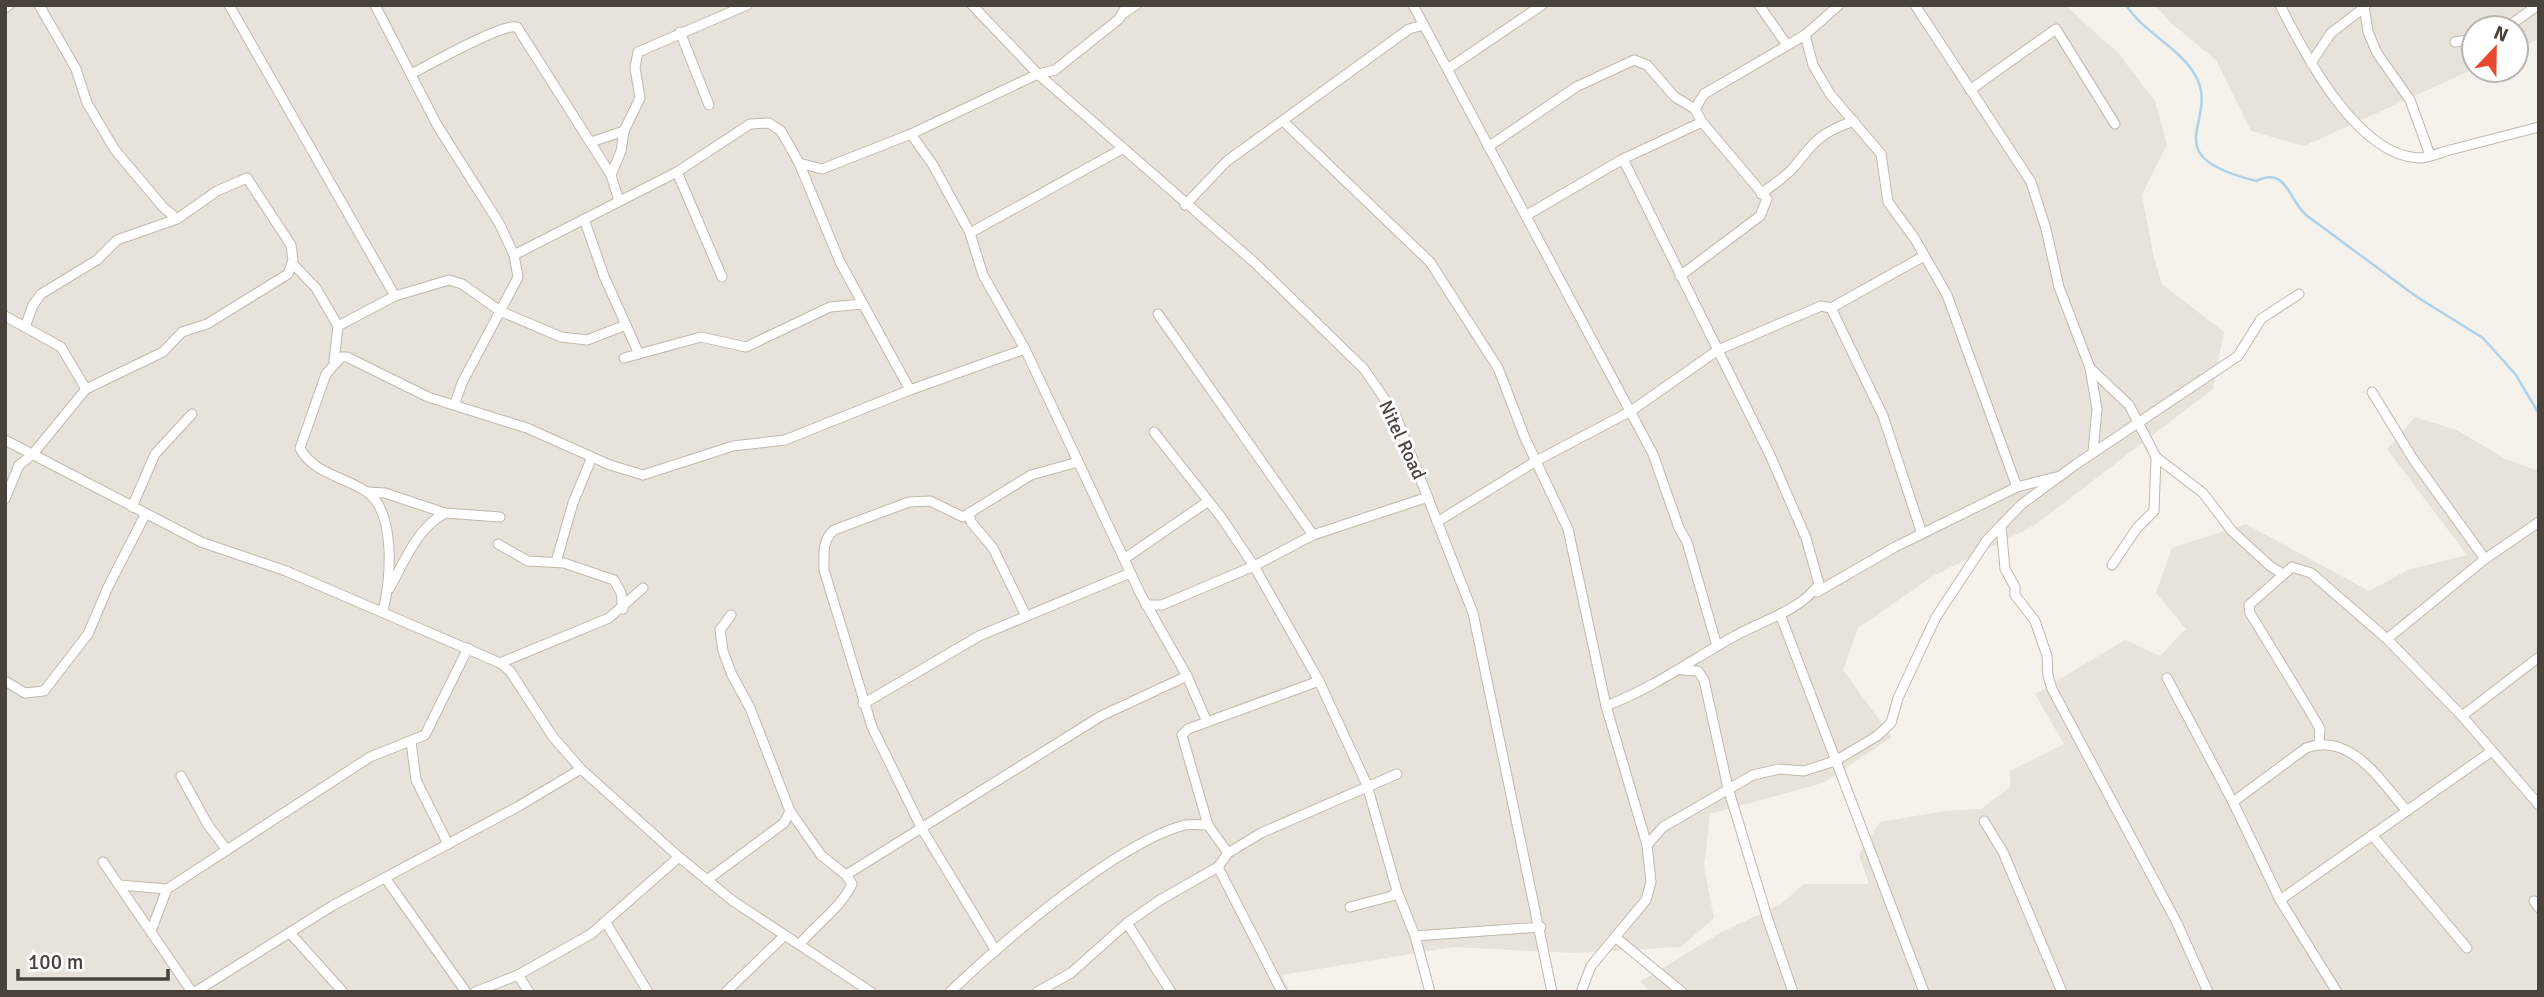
<svg xmlns="http://www.w3.org/2000/svg" width="2544" height="997" font-family="Signika,sans-serif">
<rect width="100%" height="100%" fill="#f4f2eb"/>
<!-- residential -->
<g fill="#e8e3da">
<path d="M5,5h2060l54,49 36,47 12,43 -25,51 12,63 8,26 62,48 -11,57 -178,136 -102,51 -75,52 -15,42 49,67 -69,46 -113,31 -6,53 10,51 -33,29 -108,6 -120,-6 -171,28 8,17h-1285z"/>
<path d="M2155,5h384v34l-23,10v-21h-42v41l-170,77 -53,-15 -35,-71 -46,-38z"/>
<path d="M2415,417l42,13 48,29 34,12v521h-888l-11,-10 78,-48 63,-30 23,-20h65l-10,-29 21,-33 65,-11 36,-2 29,-22v-16l54,-27 -29,-50 90,-54 35,16 26,-27 -30,-36 16,-45 74,-24 123,67 39,-21 59,-15 -80,-106z"/>
</g>
<g fill="none" stroke-linecap="round" stroke-linejoin="round">
<!-- stream -->
<path stroke="#aed2eb" stroke-width="2.5" d="M2126,5c18,28 51,41 68,68 30,48 -45,81 62,108 31,-15 32,18 50,34l111,82 66,41 33,37 23,39"/>
<!-- street casing -->
<g stroke="#bfb9ae" stroke-width="11">
<g id="street">
<path d="M39,5l37,64 11,34 28,47 48,57 14,12"/>
<path d="M229,5l166,291 54,-16 13,4 38,27 61,26 26,3 39,-15"/>
<path d="M375,5l62,120 62,98 15,32 4,22 -3,6 -53,100 -7,20"/>
<path d="M972,5l66,69 217,189 109,106 31,45 78,199 79,379"/>
<path d="M1413,5l240,449 26,74 8,14 30,104"/>
<path d="M1759,5l28,40"/>
<path d="M1915,5l116,177 15,47 13,58 31,81 7,41 -4,43"/>
<path d="M2280,5c24,48 77,151 139,153 10,0 22,-6 31,-8 30,-8 59,-15 89,-23"/>
<path d="M2364,5l4,27 9,21 33,47 20,55"/>
<path d="M5,8l4,-3"/>
<path d="M1124,13l12,-8"/>
<path d="M2506,28l32,-23"/>
<path d="M680,32l29,73"/>
<path d="M1805,35l8,30 17,29 51,60 7,48 27,37 32,56 70,192"/>
<path d="M2455,42l19,-3"/>
<path d="M2311,63l20,-30 34,-26"/>
<path d="M1449,68l93,-63"/>
<path d="M411,74c18,-9 91,-51 106,-47l94,148"/>
<path d="M1970,90l86,-61 59,95"/>
<path d="M1284,122l146,140 68,106 27,70 43,91 38,177 41,139 4,37 -5,18 -55,66 -10,26"/>
<path d="M911,134l22,31 37,68 13,42 42,74 116,246 46,81 20,46"/>
<path d="M591,142l33,-11"/>
<path d="M1488,147l88,-60 58,-27 13,5 28,32 20,12"/>
<path d="M799,163l41,99 70,128"/>
<path d="M677,172l45,105"/>
<path d="M1761,194c11,-9 25,-17 34,-28 20,-26 27,-34 59,-45"/>
<path d="M619,201l-8,-26 10,-24 3,-20 16,-33 -5,-30 3,-16 109,-47"/>
<path d="M1185,205l42,-44 182,-132 15,-4"/>
<path d="M1527,215l96,-56 79,-37 -7,-13 9,-15 101,-59 34,-30"/>
<path d="M584,219l20,57 35,78"/>
<path d="M970,233l152,-84"/>
<path d="M514,255l163,-83 73,-48 19,-1 12,8 18,32 23,6 89,-35 127,-60 17,-4 64,-51 8,-14"/>
<path d="M292,263l24,25 22,38 -4,35"/>
<path d="M1680,276l80,-60 7,-17 -65,-77"/>
<path d="M1831,308l93,-52"/>
<path d="M1158,314l155,221"/>
<path d="M5,316l56,31 25,42"/>
<path d="M338,326l57,-30"/>
<path d="M624,358l77,-21 45,10 84,-40 33,-3"/>
<path d="M2090,368l39,37 27,52 47,36 29,38 38,35 13,8"/>
<path d="M2372,392l41,67 72,100 -98,80"/>
<path d="M1154,432l67,85 33,49 65,115 48,104 30,106 18,45 126,-9"/>
<path d="M5,440l196,102 85,29 214,92 10,8 43,66 28,32 98,88 54,44 138,91"/>
<path d="M367,492l18,1 60,20"/>
<path d="M5,499l14,-34 13,-10 54,-66 77,-37 19,-20 25,-8 81,-50 5,-14 -2,-15 -44,-67 -30,13 -40,28 -60,21 -20,20 -56,34 -8,11 -8,22"/>
<path d="M132,507l23,-53 37,-40"/>
<path d="M969,513l2,9 22,26 33,68"/>
<path d="M1437,522l99,-61 95,-50 87,-61 103,-44 10,2 52,108 39,118"/>
<path d="M2001,526l4,43 10,18v8l20,26 12,35 1,20 4,13 125,234 31,69"/>
<path d="M498,544l30,17 36,2 50,17 7,13 2,16"/>
<path d="M1124,559l83,-57"/>
<path d="M2485,559l54,-37"/>
<path d="M556,562l17,-59 19,-46"/>
<path d="M2112,565l25,-37 17,-17 2,-54"/>
<path d="M389,589c16,-28 27,-60 56,-76l55,4"/>
<path d="M1817,592l78,-45 122,-60 39,-10"/>
<path d="M1146,605h16l92,-39 59,-31 115,-38"/>
<path d="M383,610c8,-29 13,-98 -16,-118 -22,-15 -55,-19 -67,-44l26,-74 15,-17h6l81,40 99,31 83,37 33,10 90,-29 52,-6 125,-50 115,-41"/>
<path d="M1780,614l144,378"/>
<path d="M731,615l-11,15 3,21 9,24 18,33 40,103 31,44 25,20 6,9c-11,24 -36,40 -52,60"/>
<path d="M500,663l109,-45 34,-30"/>
<path d="M1682,670l16,1 6,9 24,108 40,132 25,72"/>
<path d="M2167,678l66,124 47,98 57,92"/>
<path d="M5,681l20,12 19,-2 44,-57 20,-47 37,-72"/>
<path d="M863,704l116,-68 151,-63"/>
<path d="M1606,706c47,-18 84,-45 127,-69 29,-17 66,-25 86,-53l-13,-46 -36,-83 -147,-296"/>
<path d="M2462,716l77,-59"/>
<path d="M411,742l5,38 32,64"/>
<path d="M2319,743l1,-14 -9,-16 -61,-100 -1,-8 43,-38 19,6 76,66 75,77 77,89"/>
<path d="M181,776l27,49 19,25"/>
<path d="M2233,802l73,-54c45,-17 75,34 101,63"/>
<path d="M1984,821l19,31 59,140"/>
<path d="M2372,835l95,113"/>
<path d="M1647,845l16,-18 90,-52 26,-6 25,2 31,-10 42,-25 14,-13 7,-25 38,-81 51,-77 35,-36 53,-39 163,-109 23,-37 38,-25"/>
<path d="M1228,853l-20,-28 -26,-90 6,-6 131,-48"/>
<path d="M103,862l89,130"/>
<path d="M1218,867l64,125"/>
<path d="M846,875l255,-159 86,-40"/>
<path d="M386,879l80,113"/>
<path d="M707,880l77,-57 6,-12"/>
<path d="M119,885l48,4"/>
<path d="M2280,900l212,-149"/>
<path d="M2534,901l5,7"/>
<path d="M1350,907l42,-11 5,-5"/>
<path d="M606,923l42,69"/>
<path d="M1127,923l44,69"/>
<path d="M151,931l16,-42 203,-132 55,-22 43,-87"/>
<path d="M290,933l53,59"/>
<path d="M1415,936l15,56"/>
<path d="M1615,937l67,55"/>
<path d="M996,951l-74,-122 -50,-102 -48,-157c0,-16 -2,-30 10,-40l75,-28 21,-1 33,16 68,-42 47,-13"/>
<path d="M518,975l11,17"/>
<path d="M195,992l137,-86 187,-100 62,-37"/>
<path d="M475,992l43,-17 73,-41 88,-77"/>
<path d="M726,992l58,-56"/>
<path d="M950,992c52,-50 164,-146 231,-166 9,-3 18,-1 27,-1"/>
<path d="M1037,992l34,-19 56,-50 33,-23 58,-33 10,-14 33,-20 136,-59"/>
</g>
</g>
<!-- street -->
<use href="#street" stroke="#fff" stroke-width="9"/>
</g>
<g text-anchor="middle" dominant-baseline="central" stroke-width="6" stroke-linejoin="round" paint-order="stroke">
<!-- street labels -->
<g font-size="19" fill="#48423a" stroke="#fff">
<text transform="translate(1402 440) rotate(65)">Nitel Road</text>
</g>
</g>
<!-- border -->
<rect width="2544" height="997" fill="none" stroke="#48423a" stroke-width="14"/>
<!-- north arrow -->
<g transform="translate(2495 49) rotate(22)"><circle r="33" fill="#ffffff" stroke="#b6b3b0" stroke-width="2"/>
<path d="M0-5L12 26L0 18L-12 26Z" fill="#e8492e"/>
<text y="-10" font-size="19" font-weight="bold" text-anchor="middle" fill="#48423a">N</text>
</g>
<!-- scale -->
<path d="M18 969v10h150v-10" fill="none" stroke="#48423a" stroke-width="3.5"/>
<text x="28" y="969" font-size="21" fill="#48423a" stroke="#ffffff" stroke-width="5" paint-order="stroke">100 m</text>
</svg>
